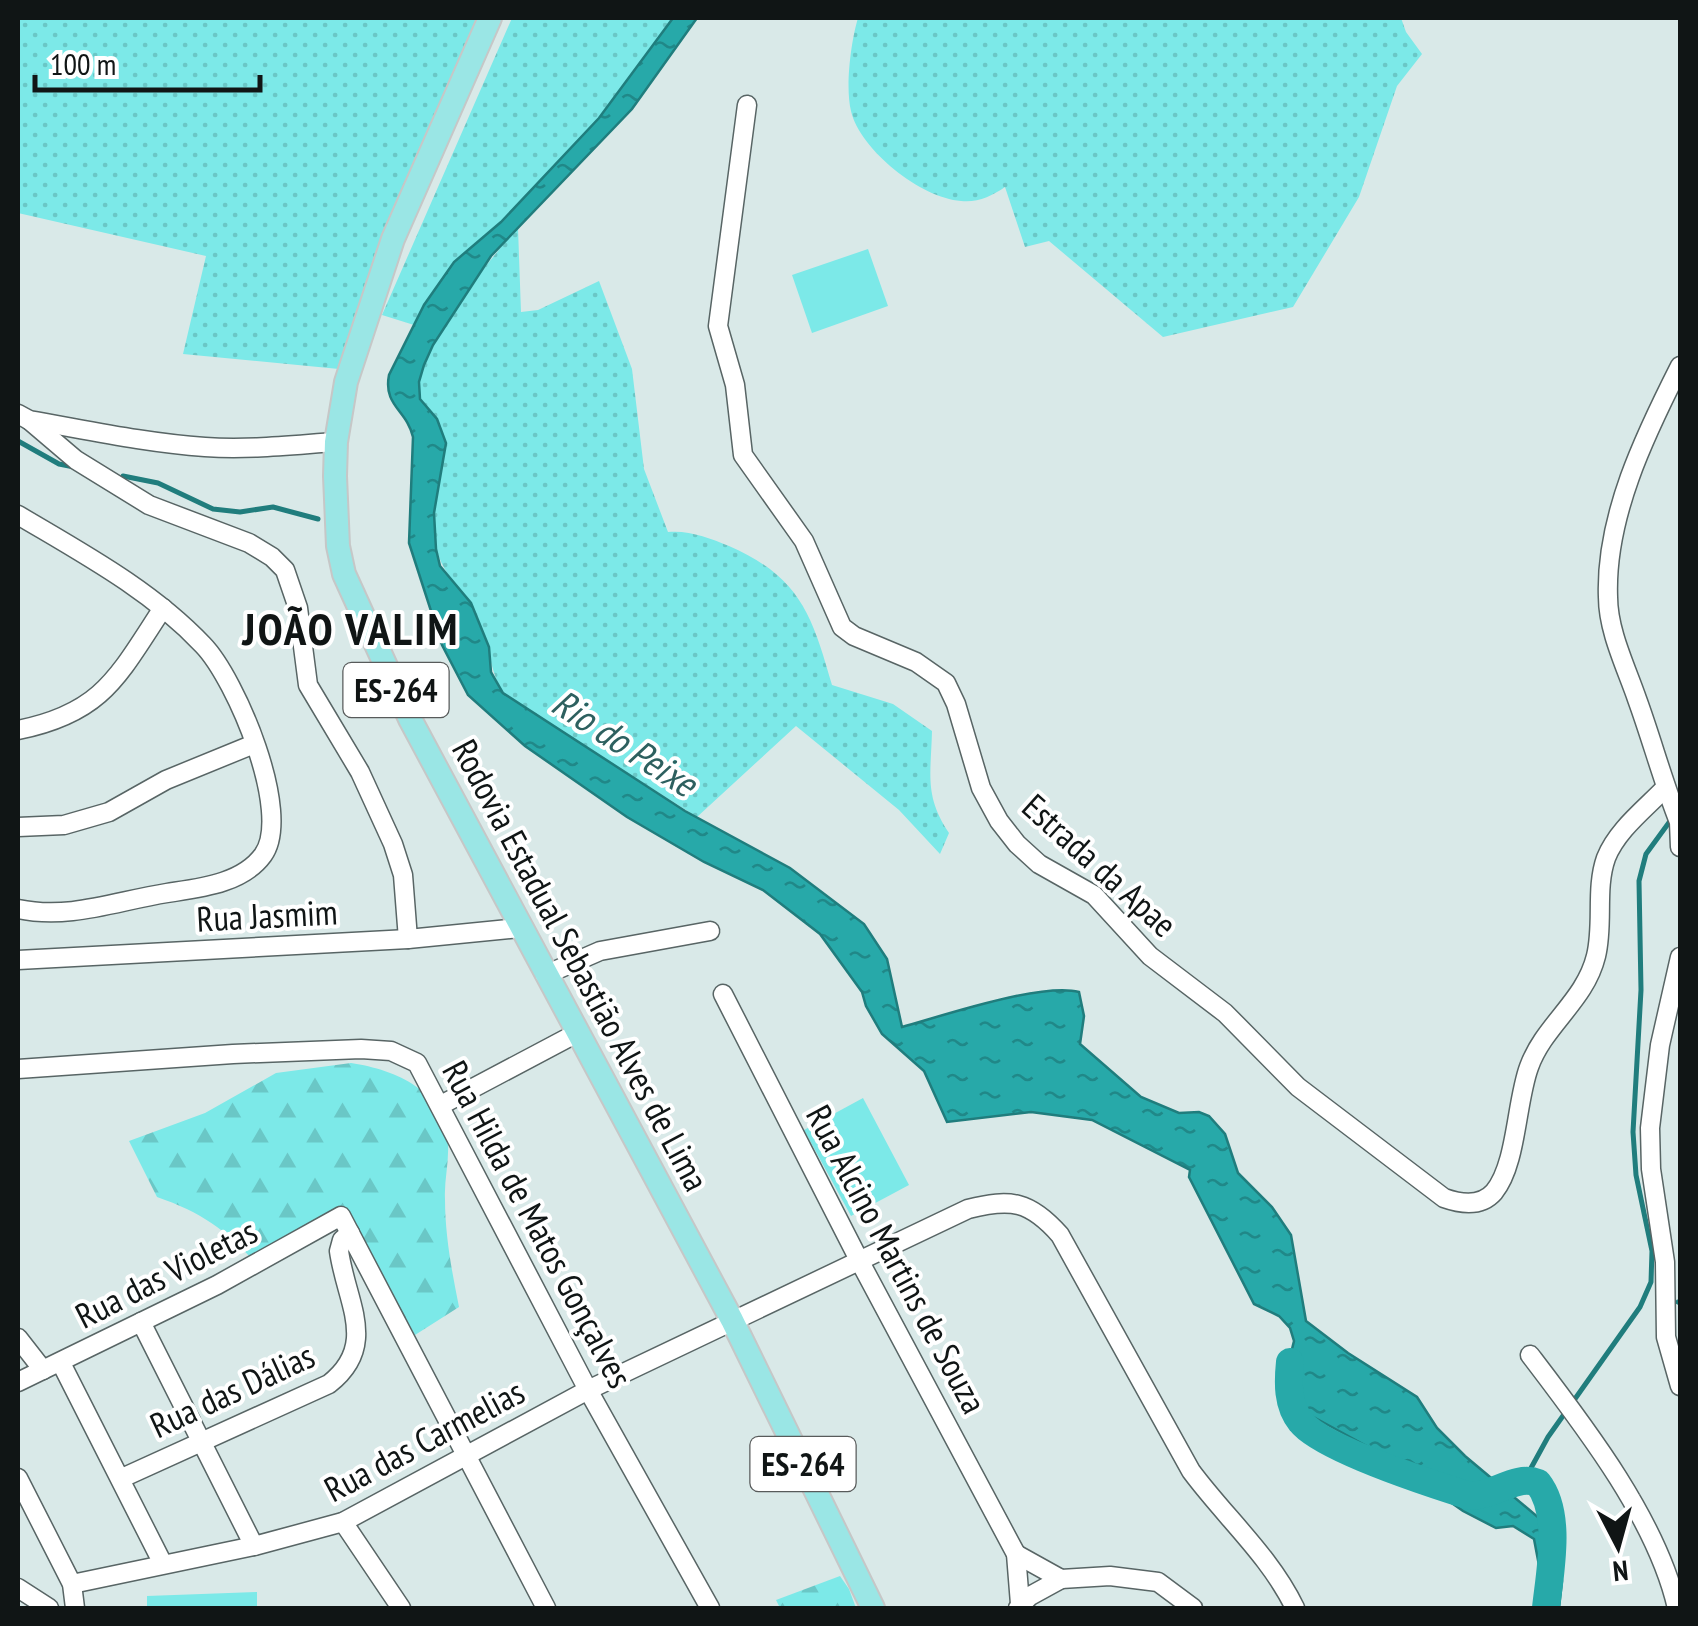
<svg xmlns="http://www.w3.org/2000/svg" width="1698" height="1626" font-family="'PT Sans Narrow',sans-serif">
<defs>
<pattern id="grass-dots" width="8" height="8" patternUnits="userSpaceOnUse" patternTransform="scale(2.5)"><rect width="8" height="8" fill="#7ce9e8"/><path d="M2 2h.1M6 6h.1" fill="none" stroke="#6ac7c6" stroke-width="1.8" stroke-linecap="round"/></pattern>
<pattern id="forest-firs" width="22" height="20" patternUnits="userSpaceOnUse" patternTransform="scale(2.5)"><rect width="22" height="20" fill="#7ce9e8"/><path d="M5 1l3.5 6h-7zM16 11l3.5 6h-7z" fill="#6ac7c6"/></pattern>
<pattern id="water-ripples" width="26" height="14" patternUnits="userSpaceOnUse" patternTransform="scale(2.5)"><rect width="26" height="14" fill="#27a9a9"/><path d="M2 4q2-2 4 0t4 0M15 11q2-2 4 0t4 0" fill="none" stroke="#208888"/></pattern>
</defs>
<rect width="100%" height="100%" fill="#d9e9e8"/>
<!-- grass -->
<g fill="url(#grass-dots)">
<path d="M18,18h463l-142,351 -156,-15 23,-98 -188,-43z"/>
<path d="M512,18h161l-74,100 -98,104 -47,40 -40,63 -32,-10z"/>
<path d="M858,18h543l5,14 16,22 -25,32 -38,111 -66,110 -130,30 -114,-96 -24,6 -20,-60c-13,9 -28,16 -44,14 -40,-3 -101,-51 -110,-90 -6,-24 0,-70 7,-93z"/>
<path d="M518,228l3,84 17,-2 61,-29 33,88 12,100 24,63c21,-2 42,6 61,14 71,31 83,69 103,139l61,19 39,27c-1,43 -8,65 17,102l-9,21 -41,-44 -103,-84 -99,91 -194,-123c-13,-24 -14,-48 -24,-72 -17,-40 -44,-46 -45,-95 -1,-28 9,-55 10,-83 0,-26 -17,-27 -24,-46 -12,-37 72,-143 98,-170z"/>
</g>
<!-- forest -->
<g fill="url(#forest-firs)">
<path d="M351,1063c46,7 95,28 97,82 1,18 -4,36 -3,54 0,37 7,73 14,108l-44,28 -67,-117 -88,50c-32,-37 -57,-55 -103,-71l-28,-56 76,-28 71,-40z"/>
<path d="M840,1576l9,13 7,19h-76l-4,-8z"/>
</g>
<!-- park -->
<g fill="#7ce9e8">
<path d="M868,249l20,57 -76,27 -20,-58z"/>
<path d="M863,1098l46,87 -58,31 -47,-86z"/>
<path d="M257,1592v16h-110v-12z"/>
</g>
<!-- water -->
<path fill="url(#water-ripples)" stroke="#207d7d" stroke-width="2.5" d="M673,18h24l-65,91 -141,147 -58,89 -9,20 -5,17 1,17 17,20 9,24 -12,70 2,36 4,17 31,37 18,44 2,25 12,21 182,118 105,57 74,56 23,35 15,68c40,-11 140,-45 177,-35l5,24 -4,28 61,53 38,16 20,-1 10,4 16,18 13,39 34,34 19,28 15,86 42,32 69,44 20,31 28,28 93,78 4,47 -3,27h-23l5,-32 -7,-37 -21,-13 -17,2 -33,-17 -80,-56 -77,-42 -19,-21 -2,-15 9,-36 -4,-13 -11,-12 -25,-12 -65,-127 1,-7 -98,-50 -61,-8 -84,10 -23,-51 -42,-37 -16,-28 -4,-14 -42,-58 -57,-44 -59,-28 -77,-45 -102,-71 -57,-51 -26,-50 -33,-102 4,-106c-6,-27 -30,-31 -24,-62l35,-70 30,-43 47,-40 98,-104z"/>
<g fill="none" stroke-linecap="round" stroke-linejoin="round">
<!-- stream -->
<g stroke="#207d7d" stroke-width="5">
<path d="M18,441l41,23 15,3"/>
<path d="M123,476l35,7 55,26 27,3 33,-5 45,12"/>
<path d="M1678,1302l2,1"/>
<path d="M1525,1479l23,-42 92,-130 11,-25 1,-31 -16,-76 -3,-43 8,-142 -2,-109 7,-27 27,-37"/>
</g>
<!-- river -->
<path stroke="#27a9a9" stroke-width="28" d="M1290,1362c-2,20 -3,43 11,60 21,27 134,63 169,74 24,0 46,-22 68,-13 24,31 12,88 8,125"/>
<!-- minor casing -->
<g stroke="#586565" stroke-width="21">
<g id="minor">
<path d="M747,105l-29,221 17,59 8,70 61,86 38,86 12,9 62,26 30,21 10,21 25,84 18,33 18,23 22,20 55,31 56,61 75,57 73,74 146,111c17,6 37,9 50,-6 23,-28 22,-90 35,-125 15,-42 56,-66 67,-111 8,-32 -1,-67 10,-98 11,-28 39,-49 59,-70"/>
<path d="M1680,366c-35,69 -75,151 -72,231 0,34 18,70 29,102 15,41 26,83 42,123l1,25"/>
<path d="M18,414l11,6c58,10 117,23 176,27 44,3 87,-2 131,-5"/>
<path d="M29,420l47,40 73,45 100,38 23,14 13,13 13,38 10,77 52,87 33,72 10,31 5,64"/>
<path d="M18,515c64,38 133,75 185,130 33,34 90,169 60,210 -21,29 -64,33 -96,38 -51,8 -97,27 -149,16"/>
<path d="M18,730c85,-17 100,-54 145,-122"/>
<path d="M18,827l46,-2 45,-13 57,-32 88,-36"/>
<path d="M1680,957l-20,88 -10,83 1,41 14,93 1,75 14,49"/>
<path d="M18,960l390,-21 111,-11"/>
<path d="M545,975l55,-24 110,-20"/>
<path d="M723,994l136,266 157,294 4,50"/>
<path d="M18,1069l215,-15 128,-5 30,2 26,12 171,327 122,218"/>
<path d="M441,1105l136,-72"/>
<path d="M141,1322l113,224"/>
<path d="M18,1338l25,32"/>
<path d="M1530,1355c55,72 127,165 147,253"/>
<path d="M61,1363l102,201"/>
<path d="M18,1382l199,-97 124,-69 205,392"/>
<path d="M18,1478l54,106 3,24"/>
<path d="M122,1478l207,-94c50,-39 17,-82 10,-133l3,-11 8,-7"/>
<path d="M343,1522l58,86"/>
<path d="M1016,1554l45,25 49,-3 48,6 35,26"/>
<path d="M72,1584l182,-38 89,-24 245,-132 380,-181c43,-11 62,-8 92,26l131,236c34,46 79,85 104,137"/>
<path d="M18,1588l31,20"/>
<path d="M1018,1608l12,-12 31,-17"/>
</g>
</g>
<!-- major casing -->
<g stroke="#c6c7c7" stroke-width="26">
<path id="major" d="M490,18l-97,221 -47,143 -10,60 -1,34 3,70 6,28 66,145 322,601 141,288"/>
</g>
<!-- minor -->
<use href="#minor" stroke="#fff" stroke-width="18"/>
<!-- major -->
<use href="#major" stroke="#9ae6e5" stroke-width="22"/>
</g>
<g text-anchor="middle" dominant-baseline="central" stroke-width="8" stroke-linejoin="round" paint-order="stroke">
<!-- shield labels -->
<g fill="#fff" stroke="#585b5b" stroke-width="2.5">
<rect x="343.5" y="663" width="105" height="54" rx="8"/>
<rect x="750.5" y="1437" width="105" height="54" rx="8"/>
</g>
<g font-size="32" font-weight="bold" fill="#101515">
<text x="396" y="690">ES-264</text>
<text x="803" y="1464">ES-264</text>
</g>
<!-- street labels -->
<g font-size="35" fill="#101515" stroke="#fff">
<text transform="translate(1100 865) rotate(42)">Estrada da Apae</text>
<text transform="translate(267 915) rotate(-3)">Rua Jasmim</text>
<text transform="translate(581 965) rotate(62)">Rodovia Estadual Sebastião Alves de Lima</text>
<text transform="translate(538 1224) rotate(62)">Rua Hilda de Matos Gonçalves</text>
<text transform="translate(897 1259) rotate(62)">Rua Alcino Martins de Souza</text>
<text transform="translate(166 1273) rotate(-27)">Rua das Violetas</text>
<text transform="translate(232 1390) rotate(-25)">Rua das Dálias</text>
<text transform="translate(424 1440) rotate(-28)">Rua das Carmelias</text>
</g>
<!-- water labels -->
<g font-size="38" font-style="italic" fill="#2d605f" stroke="#fff">
<text transform="translate(625 742) rotate(33)">Rio do Peixe</text>
</g>
<!-- district labels -->
<g font-size="45" font-weight="bold" letter-spacing="2.5" fill="#101515" stroke="#fff">
<text x="351" y="628">JOÃO VALIM</text>
</g>
</g>
<!-- border -->
<rect width="1698" height="1626" fill="none" stroke="#101515" stroke-width="40"/>
<!-- north arrow -->
<g transform="translate(1618 1546) rotate(174)" stroke="#ffffff" stroke-width="8" paint-order="stroke">
<path d="M0-8L18 38L0 25L-18 38Z" fill="#101515"/>
<text y="-15" font-size="28" font-weight="bold" text-anchor="middle" fill="#101515">N</text>
</g>
<!-- scale -->
<path d="M35 75v15h225v-15" fill="none" stroke="#101515" stroke-width="5"/>
<text x="50" y="75" font-size="30" fill="#101515" stroke="#ffffff" stroke-width="8" paint-order="stroke">100 m</text>
</svg>
